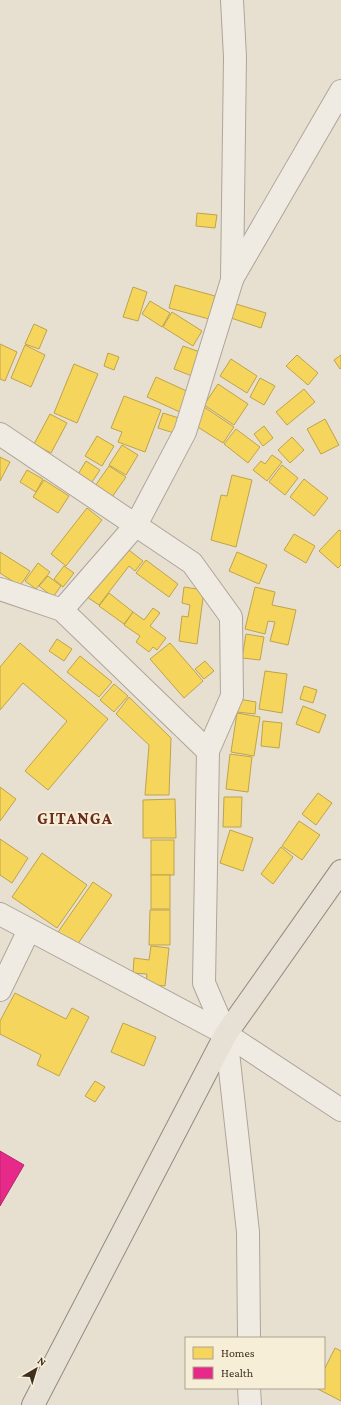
<svg xmlns="http://www.w3.org/2000/svg" width="341" height="1405" font-family="'Crimson Pro',serif">
<rect width="100%" height="100%" fill="#e7e0d1"/>
<!-- homes -->
<g fill="#f6d55c" stroke="#bea34a">
<path d="M197,213l20,2 -2,13 -19,-2z"/>
<path d="M175,285l40,11 -6,23 -40,-11z"/>
<path d="M133,287l14,5 -9,29 -15,-4z"/>
<path d="M150,301l20,12 -8,14 -20,-13z"/>
<path d="M236,304l30,9 -5,15 -30,-10z"/>
<path d="M172,312l30,19 -9,15 -30,-19z"/>
<path d="M34,324l13,6 -8,19 -14,-5z"/>
<path d="M0,344l17,8 -12,29 -5,-2z"/>
<path d="M25,345l20,10 -14,32 -20,-9z"/>
<path d="M183,346l17,6 -8,24 -18,-7z"/>
<path d="M108,353l11,4 -5,13 -10,-4z"/>
<path d="M297,355l21,18 -10,12 -22,-19z"/>
<path d="M341,355v13l-1,1 -6,-9z"/>
<path d="M231,359l26,17 -10,17 -27,-17z"/>
<path d="M74,364l24,10 -21,49 -23,-10z"/>
<path d="M156,377l35,16 -9,20 -35,-16z"/>
<path d="M260,378l15,8 -11,19 -14,-8z"/>
<path d="M218,384l30,20 -14,21 -30,-20z"/>
<path d="M304,389l11,13 -28,23 -11,-13z"/>
<path d="M124,396l37,14 -16,42 -27,-10 4,-10 -11,-4z"/>
<path d="M204,407l30,20 -11,16 -30,-19z"/>
<path d="M163,413l16,5 -5,15 -16,-5z"/>
<path d="M50,414l17,9 -16,30 -17,-9z"/>
<path d="M325,419l14,26 -18,9 -14,-25z"/>
<path d="M264,426l9,12 -10,8 -9,-12z"/>
<path d="M236,429l24,18 -12,16 -24,-19z"/>
<path d="M97,436l17,10 -12,20 -17,-10z"/>
<path d="M292,437l12,13 -14,13 -12,-13z"/>
<path d="M122,445l16,10 -12,20 -17,-10z"/>
<path d="M272,455l10,7 -15,19 -14,-11 8,-9 4,3z"/>
<path d="M0,457l10,5 -10,19z"/>
<path d="M86,461l14,9 -10,15 -13,-9z"/>
<path d="M282,465l16,13 -13,17 -16,-13z"/>
<path d="M109,466l17,11 -14,20 -17,-11z"/>
<path d="M27,470l16,9 -7,13 -16,-10z"/>
<path d="M232,475l20,5 -16,67 -25,-7 10,-45 6,1z"/>
<path d="M304,479l24,19 -14,18 -24,-19z"/>
<path d="M44,480l25,16 -11,17 -25,-16z"/>
<path d="M87,508l15,12 -36,46 -15,-12z"/>
<path d="M339,530l2,1v34l-3,3 -19,-17z"/>
<path d="M294,534l21,12 -9,17 -22,-13z"/>
<path d="M125,547l18,14 -8,10 -6,-5 -30,39 -12,-8z"/>
<path d="M0,552l30,19 -10,15 -20,-13z"/>
<path d="M237,552l30,13 -8,19 -30,-13z"/>
<path d="M146,560l32,24 -9,13 -33,-24z"/>
<path d="M38,563l12,9 -14,17 -11,-8z"/>
<path d="M64,566l10,7 -11,14 -9,-8z"/>
<path d="M48,576l13,10 -8,11 -14,-11z"/>
<path d="M184,587l20,3 -7,54 -18,-3 3,-25 6,1 2,-12 -8,-2z"/>
<path d="M255,587l20,5 -3,13 24,5 -8,35 -18,-4 5,-19 -7,-1 -3,13 -20,-5z"/>
<path d="M109,593l24,19 -9,12 -25,-18z"/>
<path d="M153,608l7,5 -10,13 16,12 -9,12 -4,-3 -4,5 -13,-10 4,-6 -16,-11 9,-13 11,8z"/>
<path d="M246,634l18,3 -4,23 -18,-2z"/>
<path d="M57,639l15,10 -8,12 -15,-10z"/>
<path d="M20,643l88,76 -60,71 -23,-19 42,-50 -44,-38 -23,27v-43z"/>
<path d="M170,643l33,38 -19,17 -34,-39z"/>
<path d="M80,656l32,26 -13,15 -32,-25z"/>
<path d="M205,661l9,10 -10,8 -9,-10z"/>
<path d="M265,671l22,3 -5,39 -23,-4z"/>
<path d="M114,684l14,12 -14,16 -14,-12z"/>
<path d="M304,686l13,4 -4,13 -13,-4z"/>
<path d="M129,697l42,41 -2,57h-24l4,-50 -33,-31z"/>
<path d="M239,699l17,3 -1,12 -18,-2z"/>
<path d="M303,706l23,9 -7,18 -23,-9z"/>
<path d="M237,713l23,4 -6,39 -23,-4z"/>
<path d="M263,721l19,2 -3,25 -18,-2z"/>
<path d="M230,754l22,3 -4,35 -22,-3z"/>
<path d="M0,787l16,12 -16,22z"/>
<path d="M318,793l14,10 -16,22 -14,-11z"/>
<path d="M224,797h18l-1,30h-18z"/>
<path d="M175,799l1,39h-33v-38z"/>
<path d="M299,821l21,14 -18,25 -20,-14z"/>
<path d="M230,830l23,8 -10,33 -23,-8z"/>
<path d="M0,839l28,19 -16,25 -12,-8z"/>
<rect x="151" y="840" width="23" height="35"/>
<path d="M281,847l12,10 -20,27 -12,-10z"/>
<path d="M42,853l45,32 -30,43 -45,-31z"/>
<rect x="151" y="875" width="19" height="34"/>
<path d="M93,882l19,13 -35,50 -19,-13z"/>
<path d="M150,910h20v35h-21z"/>
<path d="M151,946l18,2 -4,38 -19,-2 1,-10 -14,-1 1,-15 15,2z"/>
<path d="M15,993l51,26 6,-11 17,9 -30,59 -22,-11 4,-10 -41,-21v-13z"/>
<path d="M123,1023l33,14 -12,29 -33,-14z"/>
<path d="M95,1081l10,6 -10,15 -10,-6z"/>
<path d="M335,1348l6,3v50l-25,-13h8v-18z"/>
</g>
<!-- health -->
<path fill="#e7298a" stroke="#b42a6a" d="M0,1151l24,14 -24,41z"/>
<g fill="none" stroke-linecap="round" stroke-linejoin="round">
<!-- minor casing -->
<g stroke="#ada599" stroke-width="24">
<g id="minor">
<path d="M232,279l109,-188"/>
<path d="M0,434l192,129 39,54 1,79 -24,55 -4,232 22,51 22,198 1,106"/>
<path d="M0,589l62,21 146,141"/>
<path d="M62,610l74,-85 49,-93 47,-152 3,-223 -3,-57"/>
<path d="M0,914l226,120 115,76"/>
<path d="M0,990l29,-60"/>
<path d="M249,1388l1,17"/>
</g>
</g>
<!-- major casing -->
<g stroke="#928b80" stroke-width="24">
<path id="major" d="M33,1405l193,-371 115,-163"/>
</g>
<!-- minor -->
<use href="#minor" stroke="#efebe3" stroke-width="22"/>
<!-- major -->
<use href="#major" stroke="#e6e1d4" stroke-width="22"/>
</g>
<g text-anchor="middle" dominant-baseline="central" stroke-width="4" stroke-linejoin="round" paint-order="stroke">
<!-- district labels -->
<g font-size="17" font-weight="bold" letter-spacing="1" fill="#6b2e1e" stroke="#f7eed8">
<text x="75" y="818">GITANGA</text>
</g>
</g>
<!-- legend -->
<rect x="185" y="1337" width="140" height="52" fill="#f7eed8" stroke="#ada18e"/>
<rect x="193" y="1347" width="20" height="12" fill="#f6d55c" stroke="#ada18e"/>
<text x="221" y="1357" font-size="12" fill="#3d2e20">Homes</text>
<rect x="193" y="1367" width="20" height="12" fill="#e7298a" stroke="#ada18e"/>
<text x="221" y="1377" font-size="12" fill="#3d2e20">Health</text>
<!-- north arrow -->
<g transform="translate(36 1369) rotate(38)" stroke="#f7eed8" stroke-width="3" paint-order="stroke">
<path d="M0-3L7 15L0 10L-7 15Z" fill="#3d2e20"/>
<text y="-6" font-size="11" font-weight="bold" text-anchor="middle" fill="#3d2e20">N</text>
</g>
</svg>
